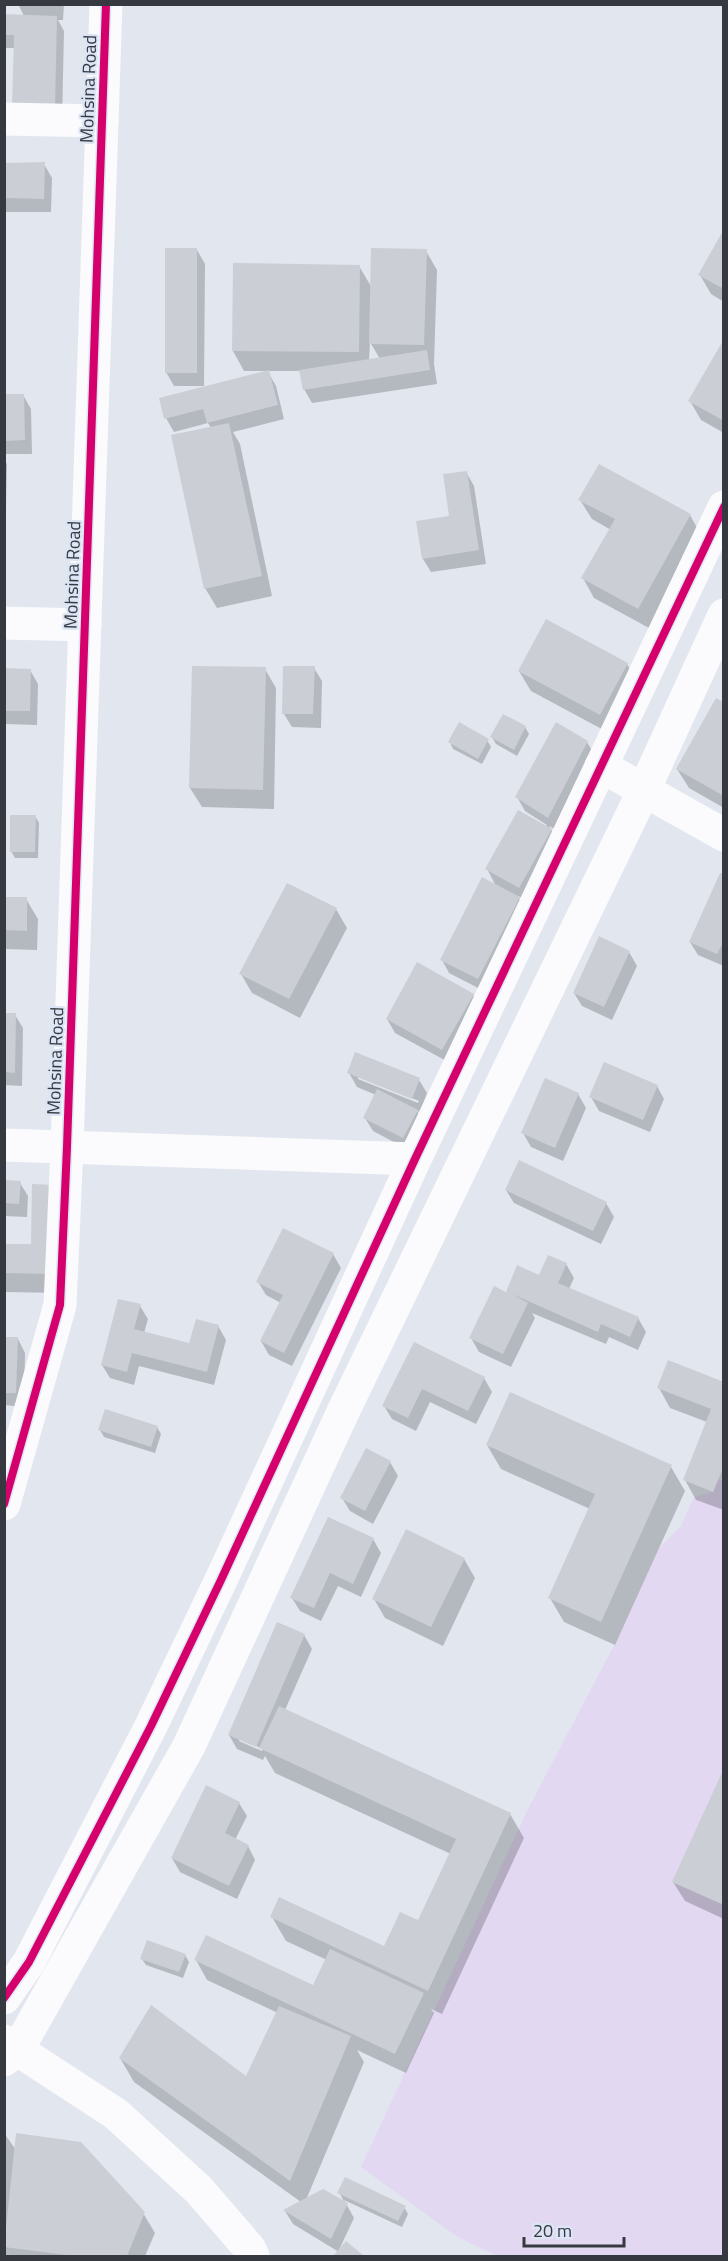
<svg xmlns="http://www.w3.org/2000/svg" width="728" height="2261" font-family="'Titillium Web',sans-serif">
<rect width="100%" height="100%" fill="#e2e6ef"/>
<!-- green -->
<path fill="#e2d8f1" d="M718,1479l5,2v775h-226l-41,-20 -95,-69 166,-356 93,-177 39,-86 22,-22 13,-29 19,-5z"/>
<!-- shadow -->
<g fill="#0003" fill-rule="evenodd">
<path d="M18,4h46l-1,16h-5l6,11 -2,91 -47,-74h-11v-32h20z"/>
<path d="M4,164h40l8,14 -1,34h-47z"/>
<path d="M724,232v70l-13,-8 -11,-19z"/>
<path d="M197,250l8,14 -1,122h-30l-8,-14z"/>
<path d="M426,251l11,19 -3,94 3,20 -125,19 -8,-14 -3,-18h-57l-11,-20 126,-85 13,22zM370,342l10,17 -11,1z"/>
<path d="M724,342v91l-23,-13 -11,-19z"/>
<path d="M268,372l8,14 8,33 -51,13 7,12 32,152 -55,12 -12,-20 6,-160 -3,-5 -34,9 -8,-14z"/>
<path d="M4,395h19l8,14 1,45h-28z"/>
<path d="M4,459l3,5 -1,44h-2z"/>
<path d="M466,472l8,14 12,78 -55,8 -8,-13 28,-42z"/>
<path d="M580,500l110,15 11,20 -52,93 -55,-30 -11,-20 28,-48 -19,-11z"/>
<path d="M627,664l11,20 -27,50 -80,-43 -12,-20z"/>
<path d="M314,668l8,13 -1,47 -29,-1 -8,-13z"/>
<path d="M265,669l11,19 -2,121 -72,-2 -12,-19z"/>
<path d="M4,670h26l8,14 -1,41 -33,-1z"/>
<path d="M724,704v104l-35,-20 -12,-19z"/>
<path d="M557,724l30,18 8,14 -39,74 -7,-4 10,18 -32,57 -9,-5 9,16 -41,80 -37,-19 -7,-13 54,-74 -9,-17 60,-44 -22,-14 -8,-14z"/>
<path d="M525,727l4,7 -12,22 -21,-12 -4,-7z"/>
<path d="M487,740l4,7 -9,17 -29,-15 -3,-7z"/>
<path d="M35,816l4,7 -1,35h-23l-4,-7z"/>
<path d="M724,876v90l-26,-11 -8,-13z"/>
<path d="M4,898l22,1 12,20 -1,31 -33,-1z"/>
<path d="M336,909l11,19 -47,90 -48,-25 -11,-19z"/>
<path d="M629,952l8,14 -25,54 -30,-14 -8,-13z"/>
<path d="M473,995l8,13 -31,55 -55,-30 -8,-14z"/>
<path d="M4,1014l11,1 8,13 -1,58 -18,-1z"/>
<path d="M356,1054l63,26 8,13 -7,19 -3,-1 7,13 -13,27 -38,-20 -8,-13 11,-23 -19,-8 -8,-14zM358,1076l61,25 -1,2 -60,-24z"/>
<path d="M657,1086l7,13 -14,33 -51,-21 -8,-14z"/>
<path d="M578,1094l8,14 -23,53 -32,-14 -8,-14z"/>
<path d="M4,1182l16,1 8,13 -1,21 -23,-1z"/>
<path d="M506,1190l100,13 8,14 -13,27 -87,-41z"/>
<path d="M4,1246h28l31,47 -59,-1z"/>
<path d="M333,1254l8,14 -49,98 -23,-11 -8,-14 20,-38 -15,-8 -8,-13z"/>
<path d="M566,1264l8,14 -5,11 69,29 8,14 -8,18 -29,-13 -3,7 -74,-31 3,5 -24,49 -32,-15 -8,-14 35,-44z"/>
<path d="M140,1306l8,13 -4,14 46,12 28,-19 8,14 -12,45 -75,-19 -5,19 -24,-7 -8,-13z"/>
<path d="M4,1338l14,1 7,14 -1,54 -20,-2z"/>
<path d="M414,1344l70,34 8,14 -16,32 -46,-22 -14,29 -24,-12 -8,-13z"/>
<path d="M724,1383v127l-28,-10 -11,-20 22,-58 -37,-14 -11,-20z"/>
<path d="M510,1394l161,73 14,24 -70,154 -51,-23 -14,-24 40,-89 -89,-40 -14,-24z"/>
<path d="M157,1427l4,7 -6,19 -51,-16 -4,-7z"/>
<path d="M367,1450l23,12 8,14 -25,48 -23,-13 -8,-13z"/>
<path d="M373,1539l8,14 -20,44 -23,-11 -17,35 -21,-10 -8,-13z"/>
<path d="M464,1559l11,19 -32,68 -58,-28 -11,-19z"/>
<path d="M304,1635l8,14 -27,61 225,104 14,24 -82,176 -11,-5 3,4 -28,60 -49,-23 7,12 -58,138 39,3 -6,-11 65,15 4,7 -6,13 -58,-27 10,18 -15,32 7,-7 16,13h-27l4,-4 -46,-28 -8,-13 16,-9 -167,-120 -14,-24 127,21 31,-66 -71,-33 -11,-20 118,27 13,-27 -41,-19 -14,-24 113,31 34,-26 32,-68 -176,-81 -10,-17 -2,4 -26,-11 -8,-14zM239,1738l24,11 -1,2 -23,-10z"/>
<path d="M724,1771v148l-39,-18 -12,-19z"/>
<path d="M239,1803l8,13 -12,24 13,6 7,14 -18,39 -57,-27 -8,-14z"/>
<path d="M185,1955l4,7 -6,16 -37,-13 -4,-6z"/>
<path d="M4,2133l12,17 127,63 12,20 -10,23h-135l-1,-2v2h-5z"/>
</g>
<!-- building -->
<g fill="#ccced5">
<path d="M4,14l53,2 -2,93 -43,-2 2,-72h-10z"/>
<path d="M45,162l-1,37 -40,-1v-35z"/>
<path d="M724,229v60l-26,-14z"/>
<rect x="165" y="248" width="32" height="125"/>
<path d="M371,248l56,1 -3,96 -55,-1z"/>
<path d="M233,263l127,2 -1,87 -127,-1z"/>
<path d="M724,339v82l-36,-20z"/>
<path d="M427,350l3,20 -127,20 -4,-20z"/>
<path d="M269,370l9,35 -71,18 -4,-14 -39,10 -5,-21z"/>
<path d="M4,394h20l1,46 -21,1z"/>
<path d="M229,423l33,153 -58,13 -33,-154z"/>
<path d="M599,464l92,50 -53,95 -57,-31 34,-59 -37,-19z"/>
<path d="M467,471l12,79 -57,9 -6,-38 33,-5 -6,-42z"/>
<path d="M546,619l82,44 -28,52 -82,-44z"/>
<path d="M192,666l74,1 -3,123 -74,-2z"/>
<path d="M283,666h32l-2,48h-31z"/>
<path d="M4,668l27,1 -1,42h-26z"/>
<path d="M716,698l8,4v94l-48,-27z"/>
<path d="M503,714l23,12 -12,24 -24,-13z"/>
<path d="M459,722l30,17 -11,20 -30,-17z"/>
<path d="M556,722l32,19 -40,77 -33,-21z"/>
<path d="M518,810l34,19 -33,59 -34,-19z"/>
<path d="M10,815h26l-1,37h-25z"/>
<path d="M720,873l4,1v67l-7,13 -28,-12z"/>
<path d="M482,877l38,20 -42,82 -38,-19z"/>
<path d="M287,883l50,25 -48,91 -50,-25z"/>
<path d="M4,897h23v34l-23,-1z"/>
<path d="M599,936l31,15 -26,56 -31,-14z"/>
<path d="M417,962l57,32 -32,56 -56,-31z"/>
<path d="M4,1013h12l-1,60 -11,-1z"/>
<path d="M355,1052l65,26 -8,21 -65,-26z"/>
<path d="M604,1062l54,23 -15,35 -54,-23z"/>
<path d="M545,1078l34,15 -24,55 -34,-15z"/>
<path d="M377,1089l41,21 -15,28 -40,-20z"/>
<path d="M519,1160l88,42 -14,29 -88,-41z"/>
<path d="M4,1180l17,1 -2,23 -15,-1z"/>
<path d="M32,1184l22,1 -1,89 -49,-1v-29h27z"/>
<path d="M283,1228l51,25 -50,100 -24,-12 23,-46 -27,-13z"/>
<path d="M548,1255l19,8 -9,20 81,34 -9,20 -29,-13 -3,8 -86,-38 16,9 -25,51 -34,-16 25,-52 12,6 11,-27 22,10z"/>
<path d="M118,1299l23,5 -7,25 55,14 7,-24 23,6 -12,47 -75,-19 -5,19 -26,-7z"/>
<path d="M4,1337h14l-2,56h-12z"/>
<path d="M414,1342l71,35 -17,34 -46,-22 -14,29 -26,-12z"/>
<path d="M668,1360l56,22v84l-11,26 -30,-12 28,-71 -54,-21z"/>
<path d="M510,1392l162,73 -71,157 -53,-24 47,-104 -109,-49z"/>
<path d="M105,1409l53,17 -7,21 -53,-17z"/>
<path d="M366,1448l25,13 -26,50 -25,-13z"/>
<path d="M328,1517l46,21 -21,46 -23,-11 -16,35 -24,-10z"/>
<path d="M406,1529l59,29 -34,69 -59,-28z"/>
<path d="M277,1622l28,12 -49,113 -28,-12z"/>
<path d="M279,1706l232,107 -83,178 -158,-74 9,-20 105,49 16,-34 18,8 38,-81 -197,-91z"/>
<path d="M724,1768v137l-52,-23z"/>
<path d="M206,1785l34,17 -15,31 24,12 -20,41 -58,-28z"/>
<path d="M206,1935l107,50 17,-36 94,44 -29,61 -201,-94z"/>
<path d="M147,1940l39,14 -7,18 -39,-13z"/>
<path d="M151,2005l95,71 33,-70 72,30 -61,145 -171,-123z"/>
<path d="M16,2133l65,9 64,70 -18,44h-53l-70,-9z"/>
<path d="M345,2177l61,29 -8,15 -61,-28z"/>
<path d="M323,2189l25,14 -17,36 -48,-29z"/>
<path d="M346,2241l18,15h-31z"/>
</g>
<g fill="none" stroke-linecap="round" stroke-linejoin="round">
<!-- minor -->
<g stroke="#fbfbfd" stroke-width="33">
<path d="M4,119l98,2"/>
<path d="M4,623l81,2"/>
<path d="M601,766l123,69"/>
<path d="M4,1145l411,14"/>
<path d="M4,1504l56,-199 7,-158 39,-1143"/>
<path d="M4,1998l25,-36 122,-236 70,-146 194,-421 309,-652"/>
<path d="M4,2041l112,73 83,76 50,58 4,8"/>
<path d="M4,2060l14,-11 171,-303 153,-332 302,-624 80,-175"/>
</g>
<!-- cycleway casing -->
<g stroke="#dce5f5" stroke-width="11">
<g id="cycleway">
<path d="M4,1504l56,-199 7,-158 39,-1143"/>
<path d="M4,1998l25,-36 122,-236 70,-146 194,-421 309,-652"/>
</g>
</g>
<!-- cycleway -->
<use href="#cycleway" stroke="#d6006c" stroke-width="8"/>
</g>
<g text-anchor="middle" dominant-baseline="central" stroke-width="4.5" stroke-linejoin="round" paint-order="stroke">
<!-- street labels -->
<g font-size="18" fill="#363a40" stroke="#dce5f5">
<text transform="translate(88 89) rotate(-88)">Mohsina Road</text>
<text transform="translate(72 575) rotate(-88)">Mohsina Road</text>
<text transform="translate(55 1061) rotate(-88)">Mohsina Road</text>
</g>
</g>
<!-- border -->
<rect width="728" height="2261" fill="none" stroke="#363a40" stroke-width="12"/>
<!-- scale -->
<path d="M524 2237v9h100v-9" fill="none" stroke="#363a40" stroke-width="3"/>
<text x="533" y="2237" font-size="18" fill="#363a40" stroke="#dce5f5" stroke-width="4.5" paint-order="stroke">20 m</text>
</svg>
